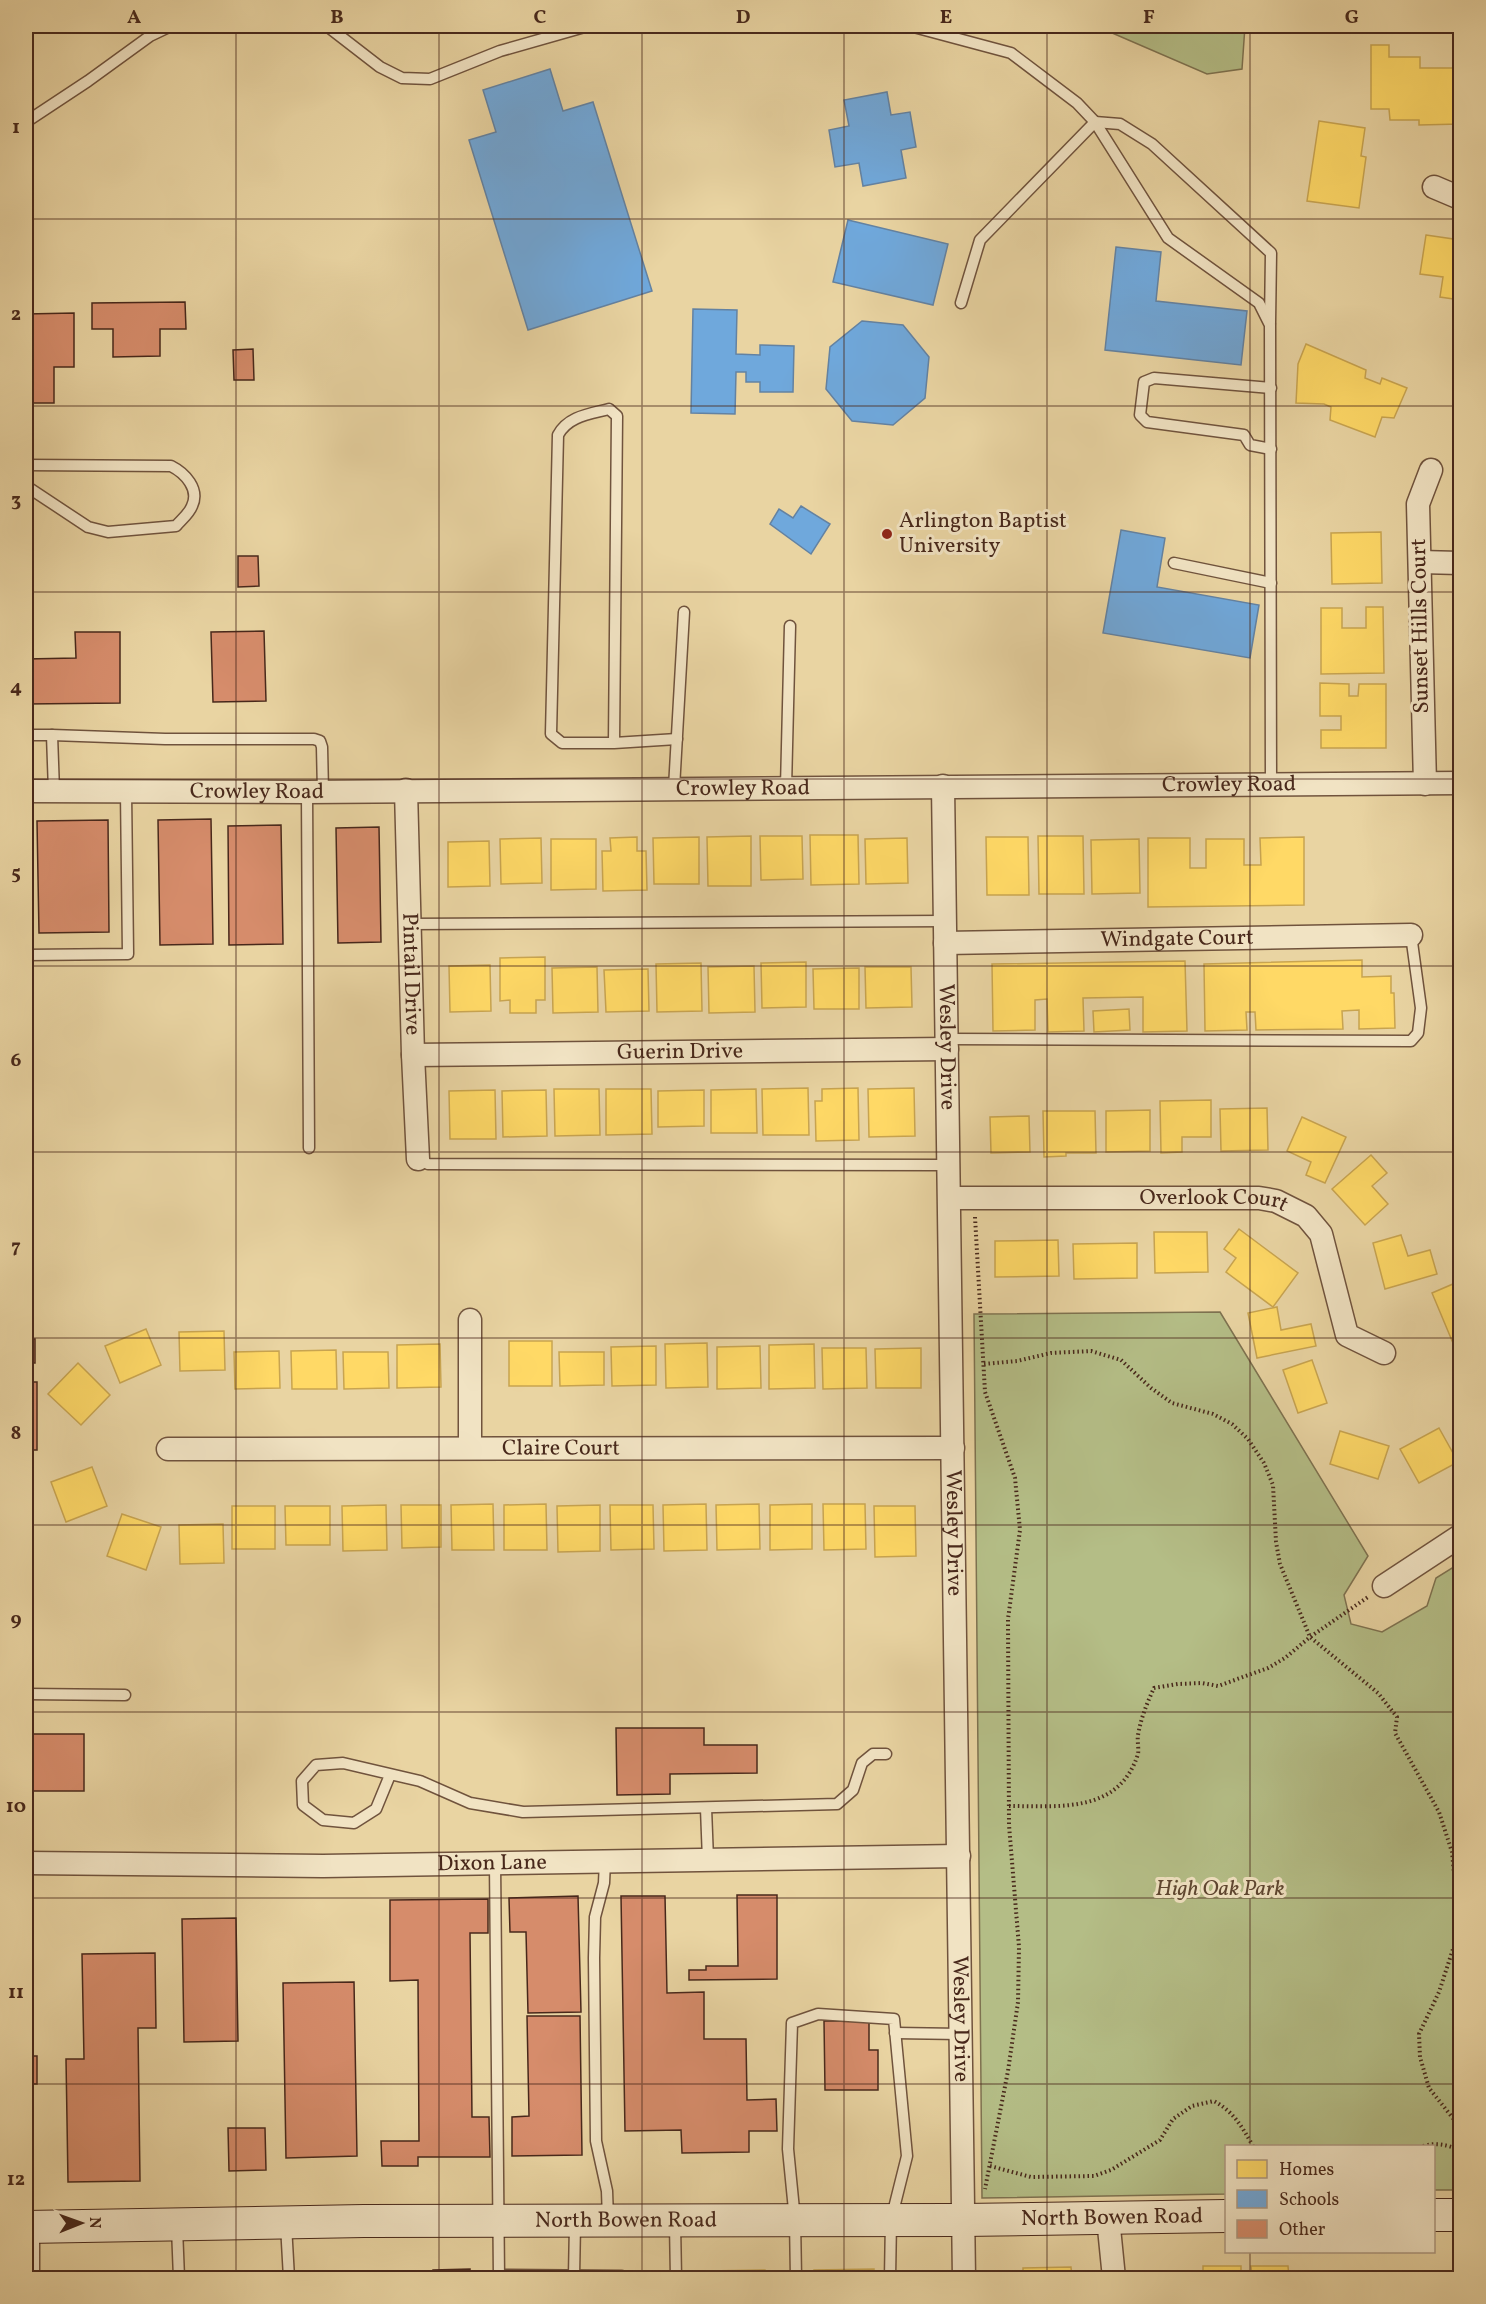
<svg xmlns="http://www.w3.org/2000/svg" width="1486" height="2304" font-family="Vollkorn,serif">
<rect width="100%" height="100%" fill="#e9d4a2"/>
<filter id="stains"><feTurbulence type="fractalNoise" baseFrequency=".00333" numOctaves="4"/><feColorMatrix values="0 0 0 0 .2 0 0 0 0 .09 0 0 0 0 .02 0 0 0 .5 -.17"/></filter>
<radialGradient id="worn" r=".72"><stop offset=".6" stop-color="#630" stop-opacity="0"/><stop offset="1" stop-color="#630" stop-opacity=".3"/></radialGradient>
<!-- green -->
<g fill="#b4bd86" stroke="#7e7250" stroke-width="1.5">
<path d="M1096,26h149l-3,43 -35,5z"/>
<path d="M1220,1312l148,244 -24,39 7,29 31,8 45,-26 9,-28 24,-15v627h-26v-44h-208v48l-244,4 -8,-884z"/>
</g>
<!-- homes -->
<g fill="#ffd966" stroke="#c8a450" stroke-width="1.5">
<path d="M1371,45h18v12h31v11h40v56l-41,1v-5h-29l-1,-11h-18z"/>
<path d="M1319,121l46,7 -4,28 5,1 -7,51 -52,-7z"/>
<path d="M1426,235l34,5v60l-20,-3 3,-20 -23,-3z"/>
<path d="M1306,344l60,26 -1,8 15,6 2,-6 25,10 -13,30 -12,-1 -7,20 -45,-17 1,-13 -7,-3 -28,-1 2,-39z"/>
<path d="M1381,532l1,51 -50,1 -1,-51z"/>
<path d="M1366,607h17l1,66 -63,1v-66h21v20h24z"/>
<path d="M1320,683l29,1v12h9l1,-12h27v64h-65v-18h20v-14h-21z"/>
<path d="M810,835h48l1,49 -48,1z"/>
<path d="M751,836v50h-43l-1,-49z"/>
<path d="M760,836h42l1,43 -42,1z"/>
<path d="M1038,836h45l1,58h-45z"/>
<path d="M637,837v14h9l1,39 -44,1 -1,-40h9l-1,-13z"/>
<path d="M699,837v47h-45l-1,-46z"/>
<path d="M986,837h42l1,58h-42z"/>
<path d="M1304,837v68l-156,2v-69h42v30h16v-29h38v26h17l-1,-27z"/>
<path d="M541,838l1,45 -41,1 -1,-45z"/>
<path d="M907,838l1,45 -42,1 -1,-45z"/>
<path d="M551,839h45v50l-45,1z"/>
<path d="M1139,839l1,54 -48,1 -1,-54z"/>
<path d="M489,841l1,45 -42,1v-45z"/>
<path d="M545,957v43h-9v13h-26v-13l-10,1v-43z"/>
<path d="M1362,960v17l29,-1v17h3l1,35 -36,1v-19l-17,1 1,18 -87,1 -1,-18h-9l1,18 -42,1 -1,-67z"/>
<path d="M1185,961l2,70 -44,1v-35l-60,1 1,33 -36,1 -1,-33 -12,1v30l-42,1 -1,-67z"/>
<path d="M806,962v45l-44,1 -1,-45z"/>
<path d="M701,963l1,48 -45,1 -1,-48z"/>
<path d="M490,965l1,46 -41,1 -1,-46z"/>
<path d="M754,966l1,46 -46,1 -1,-46z"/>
<path d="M597,967l1,45 -45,1 -1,-45z"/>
<path d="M865,967h46l1,40 -46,1z"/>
<path d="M859,968v41h-45l-1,-40z"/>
<path d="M648,969l1,42 -43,1 -2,-42z"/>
<path d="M1129,1009l1,21 -36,2 -1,-21z"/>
<path d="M808,1088l1,47h-46l-1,-46z"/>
<path d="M858,1088l1,52 -43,1 -1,-40h7v-12z"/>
<path d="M914,1088l1,48 -46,1 -1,-48z"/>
<path d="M554,1089h45l1,46 -45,1z"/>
<path d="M606,1089h45l1,45 -46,1z"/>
<path d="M756,1089l1,44h-46v-43z"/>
<path d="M495,1090l1,49h-46l-1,-48z"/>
<path d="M546,1090l1,46 -44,1 -1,-46z"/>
<path d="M704,1090v36l-46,1v-36z"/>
<path d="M1211,1100v37h-29v15l-21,1 -1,-52z"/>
<path d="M1267,1108l1,42 -47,1 -1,-42z"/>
<path d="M1150,1110v41l-44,1v-41z"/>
<path d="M1043,1111h52l1,42h-30v3l-22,1z"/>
<path d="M1029,1116l1,36 -39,1 -1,-36z"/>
<path d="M1302,1117l44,20 -21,46 -19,-8 5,-13 -24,-11z"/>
<path d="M1371,1155l16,18 -15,13 16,18 -23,21 -33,-36z"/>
<path d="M1460,1224v14l-5,-11z"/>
<path d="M1239,1229l59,44 -25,34 -47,-35 10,-14 -12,-9z"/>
<path d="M1154,1232h53l1,40 -53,1z"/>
<path d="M1401,1235l7,21 22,-6 7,24 -52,15 -12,-46z"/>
<path d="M1058,1240l1,36 -64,1v-36z"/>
<path d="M1137,1243v35l-63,1 -1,-35z"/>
<path d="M1460,1281v73l-2,1 -26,-62z"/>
<path d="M1277,1307l4,23 30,-6 5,22 -59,12 -9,-45z"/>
<path d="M146,1329l15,36 -41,18 -15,-37z"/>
<path d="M224,1331l1,39 -45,1 -1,-39z"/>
<rect x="509" y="1341" width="43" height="45"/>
<path d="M707,1343l1,44 -42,1 -1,-44z"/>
<path d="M440,1344l1,43 -44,1v-43z"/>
<path d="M814,1344l1,44 -46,1v-44z"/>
<path d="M656,1346v39l-44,1 -1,-39z"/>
<path d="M760,1346l1,42 -44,1v-42z"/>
<path d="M822,1348h44l1,40 -44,1z"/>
<path d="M921,1348v40h-45l-1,-39z"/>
<path d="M336,1350l1,39h-45l-1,-38z"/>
<path d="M279,1351l1,37 -45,1 -1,-37z"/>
<path d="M343,1352h45l1,36 -45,1z"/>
<path d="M559,1352h45v33l-44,1z"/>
<path d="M1312,1360l15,43 -29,10 -15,-43z"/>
<path d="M78,1363l32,32 -29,30 -33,-31z"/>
<path d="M1439,1428l19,34 -39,21 -19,-34z"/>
<path d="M1340,1431l49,15 -11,33 -48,-15z"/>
<path d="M92,1467l15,39 -41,16 -15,-40z"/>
<path d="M493,1504l1,46h-42l-1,-45z"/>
<path d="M546,1504l1,46h-43v-45z"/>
<path d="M706,1504l1,46 -43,1 -1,-46z"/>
<path d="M759,1504l1,45 -43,1 -1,-45z"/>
<path d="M812,1504v45l-42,1v-45z"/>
<path d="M823,1504h42l1,45 -42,1z"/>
<path d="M386,1505l1,45 -44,1 -1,-45z"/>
<path d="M401,1505h40v42l-39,1z"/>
<path d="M600,1505v46l-42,1 -1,-46z"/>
<path d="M610,1505h43l1,44 -43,1z"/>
<rect x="232" y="1506" width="43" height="43"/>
<path d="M285,1506h45v39h-44z"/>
<path d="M874,1506h41l1,50 -41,1z"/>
<path d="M122,1514l39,13 -15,43 -39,-14z"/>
<path d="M223,1524l1,39 -44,1 -1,-39z"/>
<rect x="1203" y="2266" width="38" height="12"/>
<path d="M1251,2266h37l1,12h-37z"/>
<path d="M1071,2267l1,11h-49v-10z"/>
<path d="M874,2269v9h-60v-8z"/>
<path d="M765,2270l1,8h-60v-7z"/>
<rect x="1328" y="2274" width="46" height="4"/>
<path d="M1188,2276v2h-38v-1z"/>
</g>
<!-- schools -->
<g fill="#6fa8dc" stroke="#6382a2" stroke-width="1.5">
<path d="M525,26h22l-20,6z"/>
<path d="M550,69l13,42 30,-9 59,189 -124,39 -59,-190 27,-8 -13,-42z"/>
<path d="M887,92l4,23 19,-3 6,35 -15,3 5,28 -43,8 -4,-23 -24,4 -6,-37 20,-4 -5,-26z"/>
<path d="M848,220l100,24 -15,61 -100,-23z"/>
<path d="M1116,247l45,5 -5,49 91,10 -6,54 -136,-15z"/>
<path d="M693,309l44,1 -1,44 24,1v-10l34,1 -1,46h-33v-10h-14v-10h-10l-1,42 -44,-1z"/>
<path d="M862,321l41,4 26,32 -4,41 -32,27 -41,-4 -26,-32 4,-42z"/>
<path d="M801,506l29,18 -19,30 -41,-30 9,-15 14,9z"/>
<path d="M1121,530l44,8 -8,49 102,18 -9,53 -147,-25z"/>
</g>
<!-- building -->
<g fill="#d68c6b" stroke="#48281b" stroke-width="1.5">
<path d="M185,302l1,27h-26v27l-47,1v-28h-21v-26z"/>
<path d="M74,313v54h-20v36h-28v-89z"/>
<path d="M253,349l1,31h-20l-1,-30z"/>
<path d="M238,556h20l1,30 -21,1z"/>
<path d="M264,631l2,70 -53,1 -2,-70z"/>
<path d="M75,632h45v71l-94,1v-45l50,-1z"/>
<path d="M211,819l2,125 -53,1 -2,-125z"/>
<path d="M108,820l1,112 -70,1 -2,-112z"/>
<path d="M281,825l2,119 -54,1 -1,-119z"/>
<path d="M379,827l2,115 -43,1 -2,-115z"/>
<rect x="26" y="1339" width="9" height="24"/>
<rect x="26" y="1382" width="11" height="68"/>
<path d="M616,1728h88v17h53v28l-87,1v20l-53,1z"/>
<rect x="26" y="1734" width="58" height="57"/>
<path d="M737,1895h40v84l-88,1v-10h17v-4h32z"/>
<path d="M578,1896l3,116 -53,1 -2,-81h-16l-1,-34z"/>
<path d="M621,1896h44l2,97 37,-1v47h42l1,61 29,-1 1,32h-28v21l-67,1 -1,-23 -56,1z"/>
<path d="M488,1899v34h-18l2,184h17l1,40h-72v9h-36l-1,-25h38l-1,-161 -28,1v-81z"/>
<path d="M236,1918l2,123 -54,1 -2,-123z"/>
<path d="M155,1953l1,75h-18l2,153 -72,1 -2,-123h18l-2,-105z"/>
<path d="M354,1982l3,174 -71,2 -3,-175z"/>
<path d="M527,2016h53l2,139 -70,1v-39l17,-1z"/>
<path d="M824,2021h45v29h9v40h-53z"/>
<rect x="26" y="2056" width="11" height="28"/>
<path d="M228,2128h37l1,42 -37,1z"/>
<path d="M470,2269v9h-37v-8z"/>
<path d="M115,2277v1h-54z"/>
</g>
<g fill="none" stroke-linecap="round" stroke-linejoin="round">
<!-- lane casing -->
<g stroke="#70533d" stroke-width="13">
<g id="lane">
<path d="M327,26l53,41 22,11 28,1 70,-28 88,-25"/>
<path d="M910,26l101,27 66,50 18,19 73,116 91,65 11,22 1,460"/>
<path d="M26,122l62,-41 62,-45 21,-10"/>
<path d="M961,303l19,-63 115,-118 25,2 32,20 119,109 -1,70"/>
<path d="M1271,388l-117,-10 -10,4 -4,33 7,7 97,13 6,10 21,4"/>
<path d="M26,465l145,1c14,7 29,23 21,40 -3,8 -11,14 -16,20l-68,6 -20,-5 -62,-41"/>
<path d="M1174,563l97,20"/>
<path d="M26,735h26l2,56"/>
<path d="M52,735l113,4h149l6,2 2,6 1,45"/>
<path d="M614,743l3,-327 -8,-7c-19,5 -41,7 -51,26l-7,299 11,9h52l63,-4"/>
<path d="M786,787l4,-161"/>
<path d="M674,788l10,-176"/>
<path d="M307,792l2,356"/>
<path d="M410,924l535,-3"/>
<path d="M26,955l102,-1 -2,-162"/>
<path d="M947,1039l464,2 7,-8 3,-25 -10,-73"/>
<path d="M418,1159l10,5 521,1"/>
<path d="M26,1694l99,1"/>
<path d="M390,1775l-14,34 -22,14 -31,-3 -20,-15 -1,-24 14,-16 27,-2 77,18 50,22 53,9 314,-8 16,-14 9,-27 11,-9h13"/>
<path d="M706,1808l2,52"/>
<path d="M605,1861l-1,22 -9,34 -1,41 2,183 11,50 1,28"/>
<path d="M495,1863l4,415"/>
<path d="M895,2033l66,1"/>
<path d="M675,2224l1,54"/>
<path d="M286,2225l3,53"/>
<path d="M177,2228l2,50"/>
<path d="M34,2230v48"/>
<path d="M500,2275l122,1"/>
<path d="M574,2276l1,-52"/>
<path d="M796,2278l-1,-58 -7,-71 4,-126 26,-9 76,5 13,137 -16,64 -1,58"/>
</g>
</g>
<!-- street casing -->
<g stroke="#70533d" stroke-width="25">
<g id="street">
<path d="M1434,187l26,11"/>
<path d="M1420,562l40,1"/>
<path d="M1425,784l-7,-280 13,-34"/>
<path id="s1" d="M943,786l21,1492"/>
<path id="s2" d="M406,790l7,265 5,104"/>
<path id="s3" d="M26,791l281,1 1153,-9"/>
<path id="s4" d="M945,943l466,-8"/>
<path id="s5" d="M413,1055l534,-6"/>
<path id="s6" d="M950,1198h309l17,3 30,15 15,18 26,101 37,18"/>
<path d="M470,1320v128"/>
<path id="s7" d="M168,1449l785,-1"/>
<path d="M1384,1586l76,-50"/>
<path id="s8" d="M26,1863l297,3 636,-10"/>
<path d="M1108,2218l6,60"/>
</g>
</g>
<!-- secondary casing -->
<g stroke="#48281b" stroke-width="34">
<g id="secondary">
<path d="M1434,2215h26"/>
<path id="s9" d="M26,2227l338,-6 599,-1 263,-4"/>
</g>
</g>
<!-- path -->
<g stroke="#48281b" stroke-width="4" stroke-dasharray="1.5 3" stroke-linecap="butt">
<path d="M975,1217l10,175 30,86 5,52 -12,89 1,206 10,122 -1,55 -10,69 -23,118"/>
<path d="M984,1364l33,-3 34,-8 40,-2 30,9 30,28 21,15 41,11 19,10 16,15 16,24 9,22 3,57 4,22 30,73 68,56 19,24 -2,16 44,79 13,40 5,53 -3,41 -15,46 -20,42 1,23 9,31 31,39"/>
<path d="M1009,1806c50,0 110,8 129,-52 1,-6 -1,-13 0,-19 3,-17 9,-32 16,-47l24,-4 24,-1 16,3 50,-18 17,-10 25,-21 58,-40"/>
<path d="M1423,2146c13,-4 24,-1 37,4"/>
<path d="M990,2166l41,11 63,-1 17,-6 49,-30 13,-21 19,-13 22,-5c20,11 28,26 39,45"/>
</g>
<!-- lane -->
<use href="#lane" stroke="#f1e3c3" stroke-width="10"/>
<!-- street -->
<use href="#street" stroke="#f1e3c3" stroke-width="22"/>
<!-- secondary -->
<use href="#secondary" stroke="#f1e3c3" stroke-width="32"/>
</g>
<!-- grid -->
<path fill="none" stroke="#48281b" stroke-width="1.5" stroke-opacity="0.55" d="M236,26v2252M439,26v2252M642,26v2252M844,26v2252M1047,26v2252M1250,26v2120M26,219h1434M26,406h1434M26,592h1434M26,779h1434M26,966h1434M26,1152h1434M26,1338h1434M26,1525h1434M26,1712h1434M26,1898h1434M26,2084h1434M1250,2252v26"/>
<!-- markers -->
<circle fill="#8f2418" stroke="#f1e3c3" stroke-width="2" cx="887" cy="534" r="6"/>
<g text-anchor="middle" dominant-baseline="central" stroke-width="6" stroke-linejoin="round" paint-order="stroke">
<!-- poi labels -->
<g font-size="22" fill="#48281b" stroke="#f1e3c3" text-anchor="start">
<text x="899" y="521">Arlington Baptist<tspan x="899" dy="25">University</tspan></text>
</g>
<!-- street labels -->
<g font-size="22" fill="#48281b" stroke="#f1e3c3">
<text transform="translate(1421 626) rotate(-91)">Sunset Hills Court</text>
<text stroke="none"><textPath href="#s3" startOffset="1203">Crowley Road</textPath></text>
<text stroke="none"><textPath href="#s3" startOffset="717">Crowley Road</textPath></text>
<text stroke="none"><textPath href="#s3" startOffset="231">Crowley Road</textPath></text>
<text stroke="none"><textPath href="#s4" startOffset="232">Windgate Court</textPath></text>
<text stroke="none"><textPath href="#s2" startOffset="184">Pintail Drive</textPath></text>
<text stroke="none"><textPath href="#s1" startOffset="261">Wesley Drive</textPath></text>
<text stroke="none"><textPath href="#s5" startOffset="267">Guerin Drive</textPath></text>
<text stroke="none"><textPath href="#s6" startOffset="264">Overlook Court</textPath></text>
<text stroke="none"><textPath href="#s7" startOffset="393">Claire Court</textPath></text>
<text stroke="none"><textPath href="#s1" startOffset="747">Wesley Drive</textPath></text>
<text stroke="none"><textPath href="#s8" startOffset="466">Dixon Lane</textPath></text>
<text stroke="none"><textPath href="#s1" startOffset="1233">Wesley Drive</textPath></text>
<text stroke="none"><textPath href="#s9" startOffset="1086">North Bowen Road</textPath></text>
<text stroke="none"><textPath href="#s9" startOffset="600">North Bowen Road</textPath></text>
</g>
<!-- park labels -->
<g font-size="22" font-style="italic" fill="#5e4630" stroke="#f1e3c3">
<text x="1220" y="1889">High Oak Park</text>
</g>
</g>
<!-- margin -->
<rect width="1486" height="2304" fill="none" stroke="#e9d4a2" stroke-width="66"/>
<!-- legend -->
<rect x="1225" y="2145" width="210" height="108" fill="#f1e3c3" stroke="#ad9880" stroke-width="1.5"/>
<rect x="1237" y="2160" width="30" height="18" fill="#ffd966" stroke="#ad9880" stroke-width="1.5"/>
<text x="1279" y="2175" font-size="18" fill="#48281b">Homes</text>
<rect x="1237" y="2190" width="30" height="18" fill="#6fa8dc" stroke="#ad9880" stroke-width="1.5"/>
<text x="1279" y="2205" font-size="18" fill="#48281b">Schools</text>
<rect x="1237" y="2220" width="30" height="18" fill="#d68c6b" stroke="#ad9880" stroke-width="1.5"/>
<text x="1279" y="2235" font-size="18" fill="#48281b">Other</text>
<!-- north arrow -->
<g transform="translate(81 2223) rotate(89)" stroke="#f1e3c3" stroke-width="4.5" paint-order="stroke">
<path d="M0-4.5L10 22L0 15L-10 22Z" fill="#48281b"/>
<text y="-9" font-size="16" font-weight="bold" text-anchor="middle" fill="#48281b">N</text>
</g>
<rect x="33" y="33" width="1420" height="2238" fill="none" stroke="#48281b" stroke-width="2"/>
<g font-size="20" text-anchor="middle" font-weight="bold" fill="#48281b">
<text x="134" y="23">A</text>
<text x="337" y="23">B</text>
<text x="540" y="23">C</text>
<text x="743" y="23">D</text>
<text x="946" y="23">E</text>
<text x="1149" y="23">F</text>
<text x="1352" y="23">G</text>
<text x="16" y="133">1</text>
<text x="16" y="320">2</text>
<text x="16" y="506">3</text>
<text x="16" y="693">4</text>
<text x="16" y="879">5</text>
<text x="16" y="1066">6</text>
<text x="16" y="1252">7</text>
<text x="16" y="1439">8</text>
<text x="16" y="1625">9</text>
<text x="16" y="1812">10</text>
<text x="16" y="1998">11</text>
<text x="16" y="2185">12</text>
</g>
<rect width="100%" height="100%" filter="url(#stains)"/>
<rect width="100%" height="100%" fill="url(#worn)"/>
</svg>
